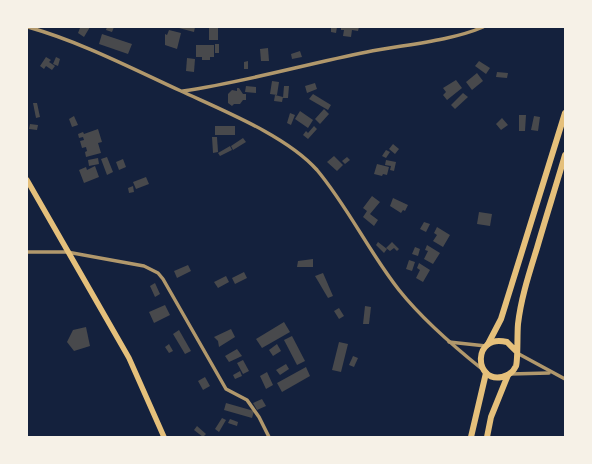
<svg xmlns="http://www.w3.org/2000/svg" width="592" height="464" font-family="Overpass,sans-serif">
<rect width="100%" height="100%" fill="#14213d"/>
<!-- building -->
<g fill="#48494c">
<path d="M78,27h12l-6,10 -6,-4 2,-5z"/>
<path d="M107,27h7l-2,5 -6,-2z"/>
<path d="M179,27h16l-1,5 -15,-4z"/>
<rect x="209" y="27" width="9" height="13"/>
<path d="M331,27h6l-1,6 -5,-1z"/>
<path d="M341,27h18l-1,4 -6,-1 -1,7 -8,-1 1,-6h-3z"/>
<path d="M169,30l12,3 -4,16 -12,-4v-11l2,1z"/>
<path d="M102,34l30,10 -4,10 -29,-10z"/>
<rect x="215" y="44" width="4" height="9"/>
<path d="M196,45h18v12h-4v3h-8v-3h-6z"/>
<path d="M268,48l1,13h-8l-1,-12z"/>
<path d="M300,51l2,6 -10,2 -1,-5z"/>
<path d="M46,57l5,3 -2,2 6,4 -3,4 -6,-4 -2,3 -4,-3z"/>
<path d="M56,57l4,2 -2,7 -5,-2z"/>
<path d="M187,58l8,1 -1,13 -8,-1z"/>
<path d="M248,61v8h-4v-7z"/>
<path d="M479,61l11,7 -4,6 -11,-8z"/>
<path d="M497,72l11,1 -1,5 -11,-1z"/>
<path d="M477,73l6,8 -11,9 -6,-8z"/>
<path d="M456,80l6,8 -15,12 -4,-5 3,-3 -3,-4z"/>
<path d="M272,81l7,1 -2,13 -7,-1z"/>
<path d="M315,83l2,6 -10,4 -2,-7z"/>
<path d="M246,86l10,1v6l-11,-1z"/>
<path d="M284,86h5l-1,12h-5z"/>
<path d="M237,88h2l4,6h3v6h-3l-3,4h-6l-2,2 -4,-3v-9l4,-4 5,1z"/>
<path d="M463,93l5,4 -13,12 -4,-4z"/>
<path d="M313,94l18,11 -3,5 -19,-11z"/>
<path d="M275,95l8,2 -1,5 -8,-1z"/>
<path d="M33,103h4l3,14 -4,1z"/>
<path d="M324,109l5,5 -9,10 -5,-5z"/>
<path d="M300,111l13,9 -5,8 -13,-9z"/>
<path d="M290,113l5,2 -4,10 -4,-2z"/>
<path d="M519,115h7l-1,16h-6z"/>
<path d="M74,116l4,9 -6,2 -3,-8z"/>
<path d="M534,116l6,1 -2,14 -7,-1z"/>
<path d="M502,118l6,7 -7,5 -5,-6z"/>
<path d="M30,124l8,1 -1,5 -8,-1z"/>
<rect x="215" y="126" width="20" height="9"/>
<path d="M314,126l3,3 -9,10 -5,-4 3,-4 2,2z"/>
<path d="M98,129l4,13 -4,1 3,10 -15,4 -1,-5 2,-1 -1,-4 -4,1 -2,-7 4,-1 -1,-3 -4,1 -1,-4 5,-2 1,2z"/>
<path d="M212,137h5l1,15 -5,1z"/>
<path d="M243,138l3,4 -13,8 -2,-4z"/>
<path d="M393,144l6,5 -4,5 -6,-5z"/>
<path d="M230,146l2,4 -12,6 -2,-3z"/>
<path d="M386,150l4,2 -4,6 -4,-2z"/>
<path d="M334,156l9,9 -6,6 -10,-9z"/>
<path d="M107,157l6,15 -6,3 -6,-16z"/>
<path d="M347,157l3,3 -5,4 -3,-3z"/>
<path d="M98,158l1,6 -10,2 -1,-6z"/>
<path d="M123,159l3,8 -7,3 -3,-8z"/>
<path d="M386,160l10,2 -2,9 -4,-1 1,-4 -6,-1z"/>
<path d="M377,164l12,3 -2,8 -4,-1 -1,2 -8,-2z"/>
<path d="M95,166l4,11 -15,6 -5,-13 7,-3 1,3z"/>
<path d="M146,177l3,7 -13,5 -3,-7z"/>
<path d="M133,186l1,6 -5,1 -1,-5z"/>
<path d="M372,196l8,6 -10,12 8,6 -4,6 -11,-9 4,-6 -4,-3z"/>
<path d="M393,198l15,7 -3,6 -2,-1 -2,3 -11,-7z"/>
<path d="M479,212l13,2 -2,12 -13,-2z"/>
<path d="M424,222l6,2 -4,8 -6,-3z"/>
<path d="M437,227l13,8 -7,12 -10,-6 4,-6 -3,-2z"/>
<path d="M378,242l9,7 -3,4 -8,-8z"/>
<path d="M392,242l7,7 -2,2 -3,-3 -4,3 -4,-3z"/>
<path d="M427,245l13,8 -7,11 -9,-5 4,-8 -3,-1z"/>
<path d="M415,247l5,2 -2,7 -6,-2z"/>
<path d="M313,259v8h-16l1,-6z"/>
<path d="M409,260l6,2 -3,9 -6,-2z"/>
<path d="M419,263l11,7 -7,12 -7,-4 4,-8 -3,-2z"/>
<path d="M188,265l3,6 -14,7 -3,-7z"/>
<path d="M244,272l3,6 -12,6 -3,-6z"/>
<path d="M323,273l10,23 -5,2 -13,-22z"/>
<path d="M226,276l3,6 -11,6 -4,-6z"/>
<path d="M155,283l5,11 -5,3 -5,-11z"/>
<path d="M165,305l5,10 -16,8 -5,-11z"/>
<path d="M365,306l6,1 -2,17h-6z"/>
<path d="M339,308l5,8 -5,3 -5,-8z"/>
<path d="M284,322l6,10 -28,16 -6,-9z"/>
<path d="M86,327l4,19 -16,5 -7,-9 6,-12z"/>
<path d="M231,329l4,8 -16,10 -1,-6 -4,-4z"/>
<path d="M179,330l12,21 -6,3 -12,-20z"/>
<path d="M292,336l13,25 -8,4 -13,-25z"/>
<path d="M339,342l9,2 -7,28 -9,-2z"/>
<path d="M169,344l4,7 -4,2 -4,-6z"/>
<path d="M277,344l4,7 -8,5 -4,-6z"/>
<path d="M237,349l5,7 -13,6 -4,-6z"/>
<path d="M353,356l5,2 -4,9 -5,-2z"/>
<path d="M243,360l6,11 -6,3 -6,-11z"/>
<path d="M286,364l3,5 -9,6 -4,-5z"/>
<path d="M306,367l4,9 -28,16 -5,-9z"/>
<path d="M240,371l2,5 -7,3 -2,-4z"/>
<path d="M267,372l6,13 -7,4 -6,-13z"/>
<path d="M205,377l5,9 -7,4 -5,-9z"/>
<path d="M262,399l4,7 -9,4 -4,-7z"/>
<path d="M226,403l28,8 -2,7 -28,-8z"/>
<path d="M222,418l4,2 -7,12 -4,-3z"/>
<path d="M230,419l8,3 -1,4 -9,-3z"/>
<path d="M197,426l9,8 -3,3 -9,-7z"/>
</g>
<g fill="none" stroke-linecap="round" stroke-linejoin="round">
<!-- minor -->
<g stroke="#b1986c" stroke-width="3.5">
<path d="M28,27c53,15 103,41 153,64 41,19 106,45 136,79 31,37 52,82 82,120 24,30 53,55 83,79"/>
<path d="M183,91c62,-9 123,-27 184,-39 35,-7 84,-11 116,-25"/>
<path d="M27,252h40l77,14 14,7 5,6 63,110 21,11 12,17 10,20"/>
<path d="M449,342l37,4"/>
<path d="M517,353l48,26"/>
<path d="M510,374l39,-1"/>
</g>
<!-- secondary -->
<path stroke="#e5c07b" stroke-width="5.5" d="M27,180l102,178 35,79"/>
<!-- trunk -->
<g stroke="#e5c07b" stroke-width="6">
<path d="M488,344l13,-25 64,-206"/>
<path d="M516,351l-9,-9c-35,-9 -33,41 -5,35 6,-1 11,-5 14,-11 2,-6 1,-31 2,-42 3,-26 11,-50 19,-76 9,-31 19,-62 28,-93"/>
<path d="M471,437l15,-64"/>
<path d="M487,437l4,-20 17,-42"/>
</g>
</g>
<!-- border -->
<rect width="592" height="464" fill="none" stroke="#f6f1e7" stroke-width="56"/>
</svg>
